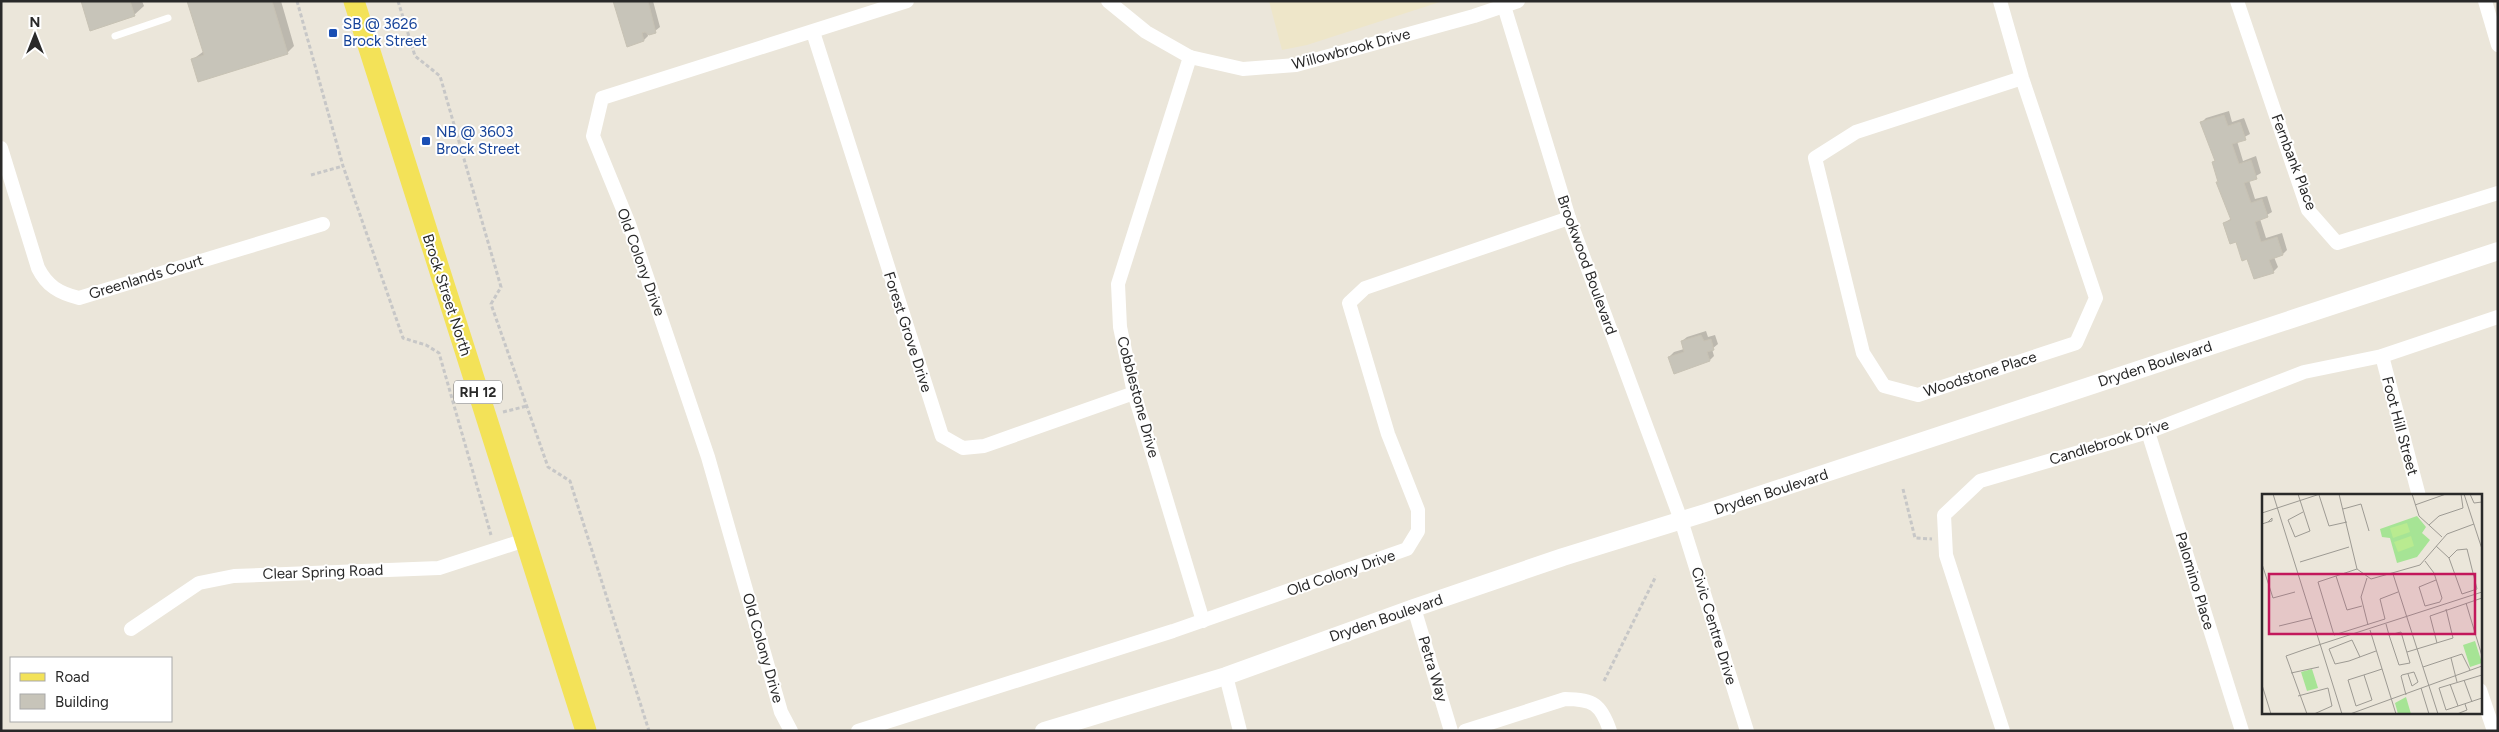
<svg xmlns="http://www.w3.org/2000/svg" width="2499" height="732" font-family="Figtree,sans-serif">
<rect width="100%" height="100%" fill="#ebe6da"/>
<!-- education -->
<path fill="#eee6c9" d="M1269,1h174l-136,44 -25,5z"/>
<!-- shadow -->
<g fill="#0003">
<path d="M82,1h60l2,5 -10,9z"/>
<path d="M188,1h93l13,45 -7,7 -95,7 12,-9z"/>
<path d="M615,1h38l7,26 -5,4h-8l1,5 -4,4z"/>
<path d="M2229,111l3,11 12,-4 6,16 -13,7 6,20 13,-5 5,17 -12,7 6,19 12,-3 5,16 -12,7 6,19 16,-5 5,17 -4,4 -9,3 4,10 -5,5 -25,-15 -24,-34 8,-5 -18,-56 2,-2 -14,-38 4,-4z"/>
<path d="M1706,331l2,6 7,-2 3,9 -6,5 2,7 -4,4 -41,-3 5,-5 10,-3 -2,-8 5,-4z"/>
</g>
<!-- building -->
<g fill="#c7c4b9" stroke="#c7c2b4">
<path d="M81,1h49l5,15 -45,15z"/>
<path d="M187,1h85l16,53 -90,28 -7,-23 13,-4z"/>
<path d="M613,1h35l8,32 -7,2 -4,-3 -3,1 2,8 -17,6z"/>
<path d="M2224,115l4,11 12,-4 6,18 -14,4 7,20 12,-4 6,19 -13,4 7,20 11,-4 6,18 -13,5 6,20 16,-5 6,18 -14,5 5,13 -20,6 -7,-20 -5,2 -6,-19 -6,2 -7,-21 8,-3 -15,-38h2l-6,-20 3,-1 -15,-39z"/>
<path d="M1701,335l3,6 7,-2 3,11 -7,2 3,9 -36,13 -6,-17 16,-5 -3,-11z"/>
</g>
<g fill="none" stroke-linecap="round" stroke-linejoin="round">
<!-- path -->
<g stroke="#c7c7c7" stroke-width="3" stroke-dasharray="4 2.5" stroke-linecap="butt">
<path d="M297,1l46,165 60,172 23,7 13,8 52,182"/>
<path d="M398,1l17,55 25,20 61,211 -10,17 57,163 22,14 79,250"/>
<path d="M311,175l32,-9"/>
<path d="M503,412l24,-6"/>
<path d="M1903,489l12,49 17,1"/>
<path d="M1604,681l52,-105"/>
</g>
<!-- service -->
<path stroke="#fff" stroke-width="7" d="M115,36l53,-18"/>
<!-- minor -->
<g stroke="#fff" stroke-width="14">
<path d="M1108,1l38,31 44,25 53,12 53,-4 178,-49 44,-15"/>
<path d="M2000,1l22,77 74,220 -20,45 -158,52 -34,-9 -21,-33 -48,-195 41,-26 166,-54"/>
<path d="M2237,1l71,209 29,33 161,-50"/>
<path d="M2485,1l13,44"/>
<path d="M1504,6l65,212 112,302 66,211"/>
<path d="M813,32l129,404 21,12 21,-2 150,-53"/>
<path d="M1190,57l-72,227 2,43 14,66 69,228"/>
<path d="M1,148l37,120c9,18 21,25 41,30l244,-74"/>
<path d="M2382,356l37,140"/>
<path d="M2148,432l94,299"/>
<path d="M1414,608l37,123"/>
<path d="M131,629l68,-46 35,-7 205,-8 86,-28"/>
<path d="M1226,676l14,55"/>
<path d="M2480,690l14,41"/>
<path d="M791,731l-10,-19 -73,-255 -79,-233 -36,-88 9,-38 305,-97"/>
<path d="M858,731l315,-100 234,-82 11,-18v-21l-30,-76 -39,-131 16,-15 204,-70"/>
<path d="M1465,731l100,-32c28,0 36,5 45,32"/>
<path d="M2003,731l-57,-176 -2,-40 36,-34 168,-49 156,-60 78,-16 116,-39"/>
</g>
<!-- tertiary -->
<path stroke="#fff" stroke-width="18" d="M1044,731l182,-55 188,-68 149,-51 142,-44 793,-262"/>
<!-- primary -->
<path stroke="#f3e258" stroke-width="21" d="M354,1l232,730"/>
</g>
<!-- markers -->
<g fill="#1a4fb4" stroke="#fff" stroke-width="2">
<rect x="328" y="28" width="10" height="10" rx="2.5"/>
<rect x="421" y="136" width="10" height="10" rx="2.5"/>
</g>
<g text-anchor="middle" dominant-baseline="central" stroke-width="4" stroke-linejoin="round" paint-order="stroke">
<!-- shield labels -->
<rect fill="#fff" stroke="#696969" stroke-width="1" x="454" y="380.5" width="48" height="23" rx="4"/>
<g font-size="14" font-weight="bold" fill="#292929">
<text x="478" y="392">RH 12</text>
</g>
<!-- transit labels -->
<g font-size="15" fill="#164399" stroke="#fff" text-anchor="start">
<text x="343" y="24">SB @ 3626<tspan x="343" dy="17">Brock Street</tspan></text>
<text x="436" y="132">NB @ 3603<tspan x="436" dy="17">Brock Street</tspan></text>
</g>
<!-- street labels -->
<g font-size="15" fill="#292929" stroke="#fff">
<text transform="translate(1351 49) rotate(-15)">Willowbrook Drive</text>
<text transform="translate(2294 162) rotate(69)">Fernbank Place</text>
<text transform="translate(641 262) rotate(70)">Old Colony Drive</text>
<text transform="translate(1587 265) rotate(70)">Brookwood Boulevard</text>
<text transform="translate(146 277) rotate(-17)">Greenlands Court</text>
<text transform="translate(447 295) rotate(72)">Brock Street North</text>
<text transform="translate(908 332) rotate(72)">Forest Grove Drive</text>
<text transform="translate(2155 364) rotate(-18)">Dryden Boulevard</text>
<text transform="translate(1980 374) rotate(-18)">Woodstone Place</text>
<text transform="translate(1138 397) rotate(75)">Cobblestone Drive</text>
<text transform="translate(2400 426) rotate(75)">Foot Hill Street</text>
<text transform="translate(2109 442) rotate(-17)">Candlebrook Drive</text>
<text transform="translate(1771 492) rotate(-18)">Dryden Boulevard</text>
<text transform="translate(323 572) rotate(-2)">Clear Spring Road</text>
<text transform="translate(1341 573) rotate(-19)">Old Colony Drive</text>
<text transform="translate(2195 581) rotate(73)">Palomino Place</text>
<text transform="translate(1386 618) rotate(-19)">Dryden Boulevard</text>
<text transform="translate(1714 626) rotate(73)">Civic Centre Drive</text>
<text transform="translate(763 648) rotate(74)">Old Colony Drive</text>
<text transform="translate(1433 669) rotate(73)">Petra Way</text>
</g>
</g>
<!-- overview -->
<g transform="translate(2262 494)">
<rect width="220" height="220" fill="#ebe6da"/>
<path d="M155,22l9,11 -4,6 8,7 -13,17 -20,6 -7,-25 -8,-1 -2,-8zM213,147l7,22 -12,4 -7,-22zM50,175l6,19 -11,3 -6,-19zM144,203l5,17h-13l-3,-11z" fill="#a6e495"/>
<path d="M145,29l3,9 -17,6 -3,-10zM149,42l3,10 -16,6 -4,-10z" fill="#b9eb90"/>
<path fill="none" stroke="#9d9a93" stroke-width="1" d="M11,0l69,220M36,0l12,37 -15,6 -7,-17 15,-8M77,0l18,75 14,10 49,-14 27,-31 27,-10M150,0l7,22 23,21M202,0l18,55M208,0l4,9 8,-1M57,1l10,31 18,-4M153,11l31,-11M81,15l18,-5 8,27M0,19l58,-19M0,30l6,-2 4,-1v-3l-4,4M167,31l10,-9 24,-8 -2,-14M174,52l13,12 13,36 15,-5 -10,-40 -10,1 -8,8M163,67l9,12 8,25 -2,4 -15,4 -6,-19 17,-7M38,68l49,-15M0,70l11,34 22,-6M95,75l-39,13 16,53 51,-16 -5,-20 18,-7M131,80l45,140M74,82l11,34 15,-4M105,84l-6,19 7,28M204,109l16,53M124,130l3,11 10,30 11,-2 -9,-31 -12,3M17,132l33,-8M108,136l26,84M175,149l-7,-27 52,-18M44,155l176,-57M44,155l-20,7 21,58M145,158l46,-14 -7,-29M98,163l-8,-17 -23,9 6,15 14,-3 27,-10M189,164l6,24M161,173l39,-13 8,16M29,179l28,-6M102,181l8,25 -16,6 -8,-26 25,-8 9,-3M220,181l-43,13 7,22 36,-12M202,186l8,22M188,190l8,22M0,191l9,29M159,194l8,26M144,201l-5,-19 1,-1 12,-3 4,10 -6,4 -4,-12M36,202l30,-8 4,18 -18,8M88,220l132,-48M195,220l10,-4 -2,-6"/>
<path fill="#c2185b" fill-opacity="0.15" stroke="#c2185b" stroke-width="2.5" d="M7,80h206v60h-206z"/>
<rect width="220" height="220" fill="none" stroke="#292929" stroke-width="2.5"/>
</g>
<!-- border -->
<rect width="2499" height="732" fill="none" stroke="#292929" stroke-width="5"/>
<!-- legend -->
<rect x="10" y="657" width="162" height="65" fill="#ffffff" stroke="#a9a9a9"/>
<rect x="20" y="673" width="25" height="8" fill="#f3e258" stroke="#a9a9a9"/>
<text x="55" y="682" font-size="15" fill="#292929">Road</text>
<rect x="20" y="694" width="25" height="15" fill="#c7c4b9" stroke="#a9a9a9"/>
<text x="55" y="707" font-size="15" fill="#292929">Building</text>
<!-- north arrow -->
<g transform="translate(35 35)" stroke="#ffffff" stroke-width="4" paint-order="stroke">
<path d="M0-4L9 19L0 12L-9 19Z" fill="#292929"/>
<text y="-8" font-size="14" font-weight="bold" text-anchor="middle" fill="#292929">N</text>
</g>
</svg>
